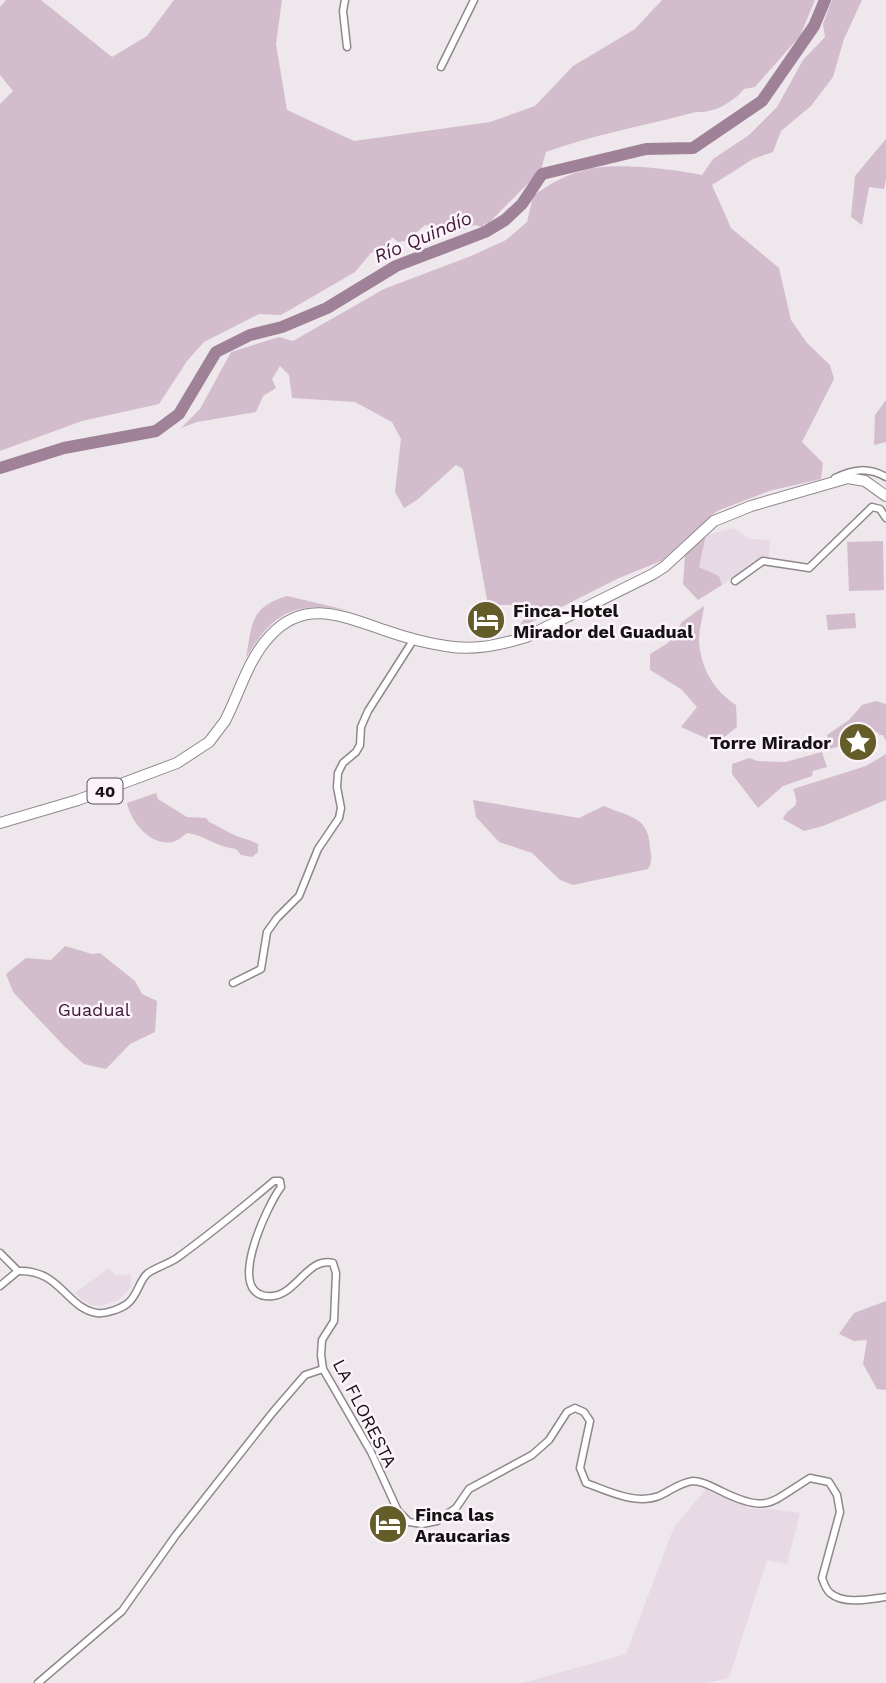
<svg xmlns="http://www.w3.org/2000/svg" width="886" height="1683" font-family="'Work Sans',sans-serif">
<rect width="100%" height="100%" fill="#eee7ec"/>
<!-- built -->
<g fill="#e8dae5">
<path d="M734,528l16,11 20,1 -1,17 -16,4 -31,24 -4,-9 -19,-9 7,-32z"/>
<path d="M109,1268l7,8 14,-2 2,12 -14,14 -17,6 -10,-1 -9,-5 -7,-7z"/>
<path d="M707,1488l44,21h21l28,4 -13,51 -20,-4 -38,118 -23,5h-184l104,-29 48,-127z"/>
</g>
<!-- green -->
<g fill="#d3bdcd">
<path d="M6,0h35l71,57 35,-21 27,-36h108l-6,44 11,66 67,31 136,-19 45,-16 38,-40 62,-37 27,-29h153l-15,36 -45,51 -11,2c-8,10 -23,20 -36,22 -5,2 -11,0 -16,2 -49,13 -99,22 -146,39l-5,18 -52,53 -5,1 -2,3 -7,-2 -11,4 -4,-3h-8l-2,6 -13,-1 -2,-4 -10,-2 -18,16 -9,1 -6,-5 -5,10 -16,6 -16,19 -74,43 -22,-1 -55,28 -17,19 -28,43 -77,17 -82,30v-347l13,-13 -13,-16v-68z"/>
<path d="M832,0h30l-18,39 -11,38 -22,29 -30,25 -8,21 -20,7 -41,26 19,43 48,40 12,52 16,23 23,22 4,14 -32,63 21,21 -2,16 -52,12 -52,20 -56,50 -42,17 -103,52 11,-15 -10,-10h-29l-25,-136 -7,-4 -39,35 -13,8 -9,-16 6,-53 -9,-17 -37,-20 -63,-4 -3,-23 -9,-9 -8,13 4,9 -13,8 -7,16 -59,10 -16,6 19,-19 31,-57 48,-15 14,4 91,-52 87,-33 35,-16 21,-18 6,-26c15,-11 30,-20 49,-25 29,-10 90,-2 120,4l11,-16 36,-24 28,-28 26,-47 22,-23 -2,-13z"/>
<path d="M886,139v40l-2,10 -15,-2 -7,38 -11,-8 4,-41z"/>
<path d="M886,400v42l-12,3 1,-30z"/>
<path d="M706,535l-7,32 20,9 3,9 -24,15 -15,-16 2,-29z"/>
<path d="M883,541l1,49 -35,1 -2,-49z"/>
<path d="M287,596l64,15c-54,-10 -77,-1 -105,47 6,-34 4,-51 41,-62z"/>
<path d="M704,606c-1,11 -5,23 -5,34 1,27 15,51 37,65l1,22 -20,16 -36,-16 16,-20 -16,-18 -31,-19v-16l18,-11 14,-21z"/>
<path d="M855,613l1,15 -28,2 -2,-15z"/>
<path d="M876,701l10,3v37l-3,-6h-4l-1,-3 -30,7 1,5 -20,5 -2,-14 22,-15 13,-15z"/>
<path d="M822,752l5,15 -14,4 -1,5 -29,10 -25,22 -26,-34v-10l17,-6 9,3 27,1z"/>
<path d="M886,754v46l-63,26 -19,5 -21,-12c7,-16 19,-7 10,-30l73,-23z"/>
<path d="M156,793l2,6 29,18 19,1 3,4c8,3 13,7 21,11 9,5 19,6 28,11v8l-6,5 -11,-2 -5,-6c-18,-1 -31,-14 -49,-16 -4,3 -9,8 -15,9 -22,4 -41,-20 -45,-39z"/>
<path d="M473,800l106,18 25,-12c27,12 44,10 46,41 1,9 3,14 -2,22l-75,16 -13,-5 -28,-27 -33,-11 -23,-25z"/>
<path d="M65,946l27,8 8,-1 35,28 7,13 15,7 -2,31 -25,12 -24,25 -22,-5 -20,-18 -51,-54 -7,-18 20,-16 25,2z"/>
<path d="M886,1301v89l-9,-1 -14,-25 4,-24 -13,1 -15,-7 15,-21z"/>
</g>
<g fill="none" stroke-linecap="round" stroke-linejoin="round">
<!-- river -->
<path stroke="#9f8298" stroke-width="12" d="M0,468l64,-20 92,-17 23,-17 37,-62 34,-17 32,-8 45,-19 69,-42 89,-34 20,-12 17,-16 20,-30 104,-25 47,-1 69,-47 52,-75 11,-26"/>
<!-- minor casing -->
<g stroke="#8e878c" stroke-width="9">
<g id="minor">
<path d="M345,0l-2,11 4,36"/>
<path d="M441,67l33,-67"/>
<path d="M835,478c18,-9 33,-11 51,-1"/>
<path d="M735,581l28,-20 46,7 63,-61 8,2 6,9"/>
<path d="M233,983l28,-14 6,-37 10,-14 22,-22 19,-47 21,-31 2,-10 -4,-21 1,-14 5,-10 13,-11 4,-7 1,-18 7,-16 46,-72"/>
<path d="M0,1253l18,18"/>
<path d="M0,1286l18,-15c42,-2 48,37 79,42 9,1 23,-4 30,-9 11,-8 12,-24 21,-31 9,-6 20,-9 29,-15 33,-24 66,-51 97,-77h6l1,6c-13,17 -60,114 -8,109 23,-2 36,-40 60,-33l3,10 -2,48 -12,19 -1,15 2,14 48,83 27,59 11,11 13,2 15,-3 19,-13 13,-19 63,-34 17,-15 18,-28 8,-4 9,4 6,9 -10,47 6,15c22,8 49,22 73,13 11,-5 22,-14 34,-15 11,0 21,7 30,11 45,22 48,10 87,-14l19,4 8,13 3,17 -18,66c2,5 4,12 8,15 14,12 40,6 56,4"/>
<path d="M38,1683l84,-72 54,-76 97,-123 32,-37 18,-6"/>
</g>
</g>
<!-- primary casing -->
<g stroke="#8e878c" stroke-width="12">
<path id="primary" d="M0,823l78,-23 99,-37 32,-21 16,-21c14,-27 23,-62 45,-85 34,-38 73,-20 114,-6 20,7 41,13 62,16 27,5 54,-1 80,-9l127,-63 11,-7 50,-46 37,-15 97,-28 17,3 21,15"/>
</g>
<!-- minor -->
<use href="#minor" stroke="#fff" stroke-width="6"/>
<!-- primary -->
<use href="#primary" stroke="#fff" stroke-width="10"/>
</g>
<!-- icons -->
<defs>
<g id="hotel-disc" transform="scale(2.0125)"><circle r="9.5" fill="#645d29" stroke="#fcf4fa"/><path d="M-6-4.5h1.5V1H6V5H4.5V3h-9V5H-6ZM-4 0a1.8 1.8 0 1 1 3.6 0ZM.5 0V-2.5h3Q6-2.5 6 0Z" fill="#fff"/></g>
<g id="sight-disc" transform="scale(2.0125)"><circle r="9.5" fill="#645d29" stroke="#fcf4fa"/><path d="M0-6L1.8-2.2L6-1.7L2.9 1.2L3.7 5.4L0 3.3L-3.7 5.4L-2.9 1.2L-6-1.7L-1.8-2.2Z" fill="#fff"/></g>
</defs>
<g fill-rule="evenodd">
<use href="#hotel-disc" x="486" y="620"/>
<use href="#sight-disc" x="858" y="742"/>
<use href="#hotel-disc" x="388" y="1524"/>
</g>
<g text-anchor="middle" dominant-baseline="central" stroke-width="5" stroke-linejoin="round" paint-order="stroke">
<!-- shield labels -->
<rect fill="#fcf4fa" stroke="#5a5659" stroke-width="2" x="87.5" y="778.5" width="35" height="25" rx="5"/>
<g font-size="16" font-weight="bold" fill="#151214">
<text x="105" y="791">40</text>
</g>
<!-- poi labels -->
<g font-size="18" font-weight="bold" fill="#151214" stroke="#fcf4fa" text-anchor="start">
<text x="513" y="610">Finca-Hotel<tspan x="513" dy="21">Mirador del Guadual</tspan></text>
<text x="831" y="742" text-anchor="end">Torre Mirador</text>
<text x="415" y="1514">Finca las<tspan x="415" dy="21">Araucarias</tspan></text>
</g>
<!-- park labels -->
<g font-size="18" fill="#3f1838" stroke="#fcf4fa">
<text x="94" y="1009">Guadual</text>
</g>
<!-- street labels -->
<g font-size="18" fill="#151214" stroke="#fcf4fa">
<text transform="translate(365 1413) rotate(63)">LA FLORESTA</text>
</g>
<!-- water labels -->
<g font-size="19" font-style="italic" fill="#401939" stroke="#fcf4fa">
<text transform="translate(423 237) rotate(-23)">Río Quindío</text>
</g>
</g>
</svg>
